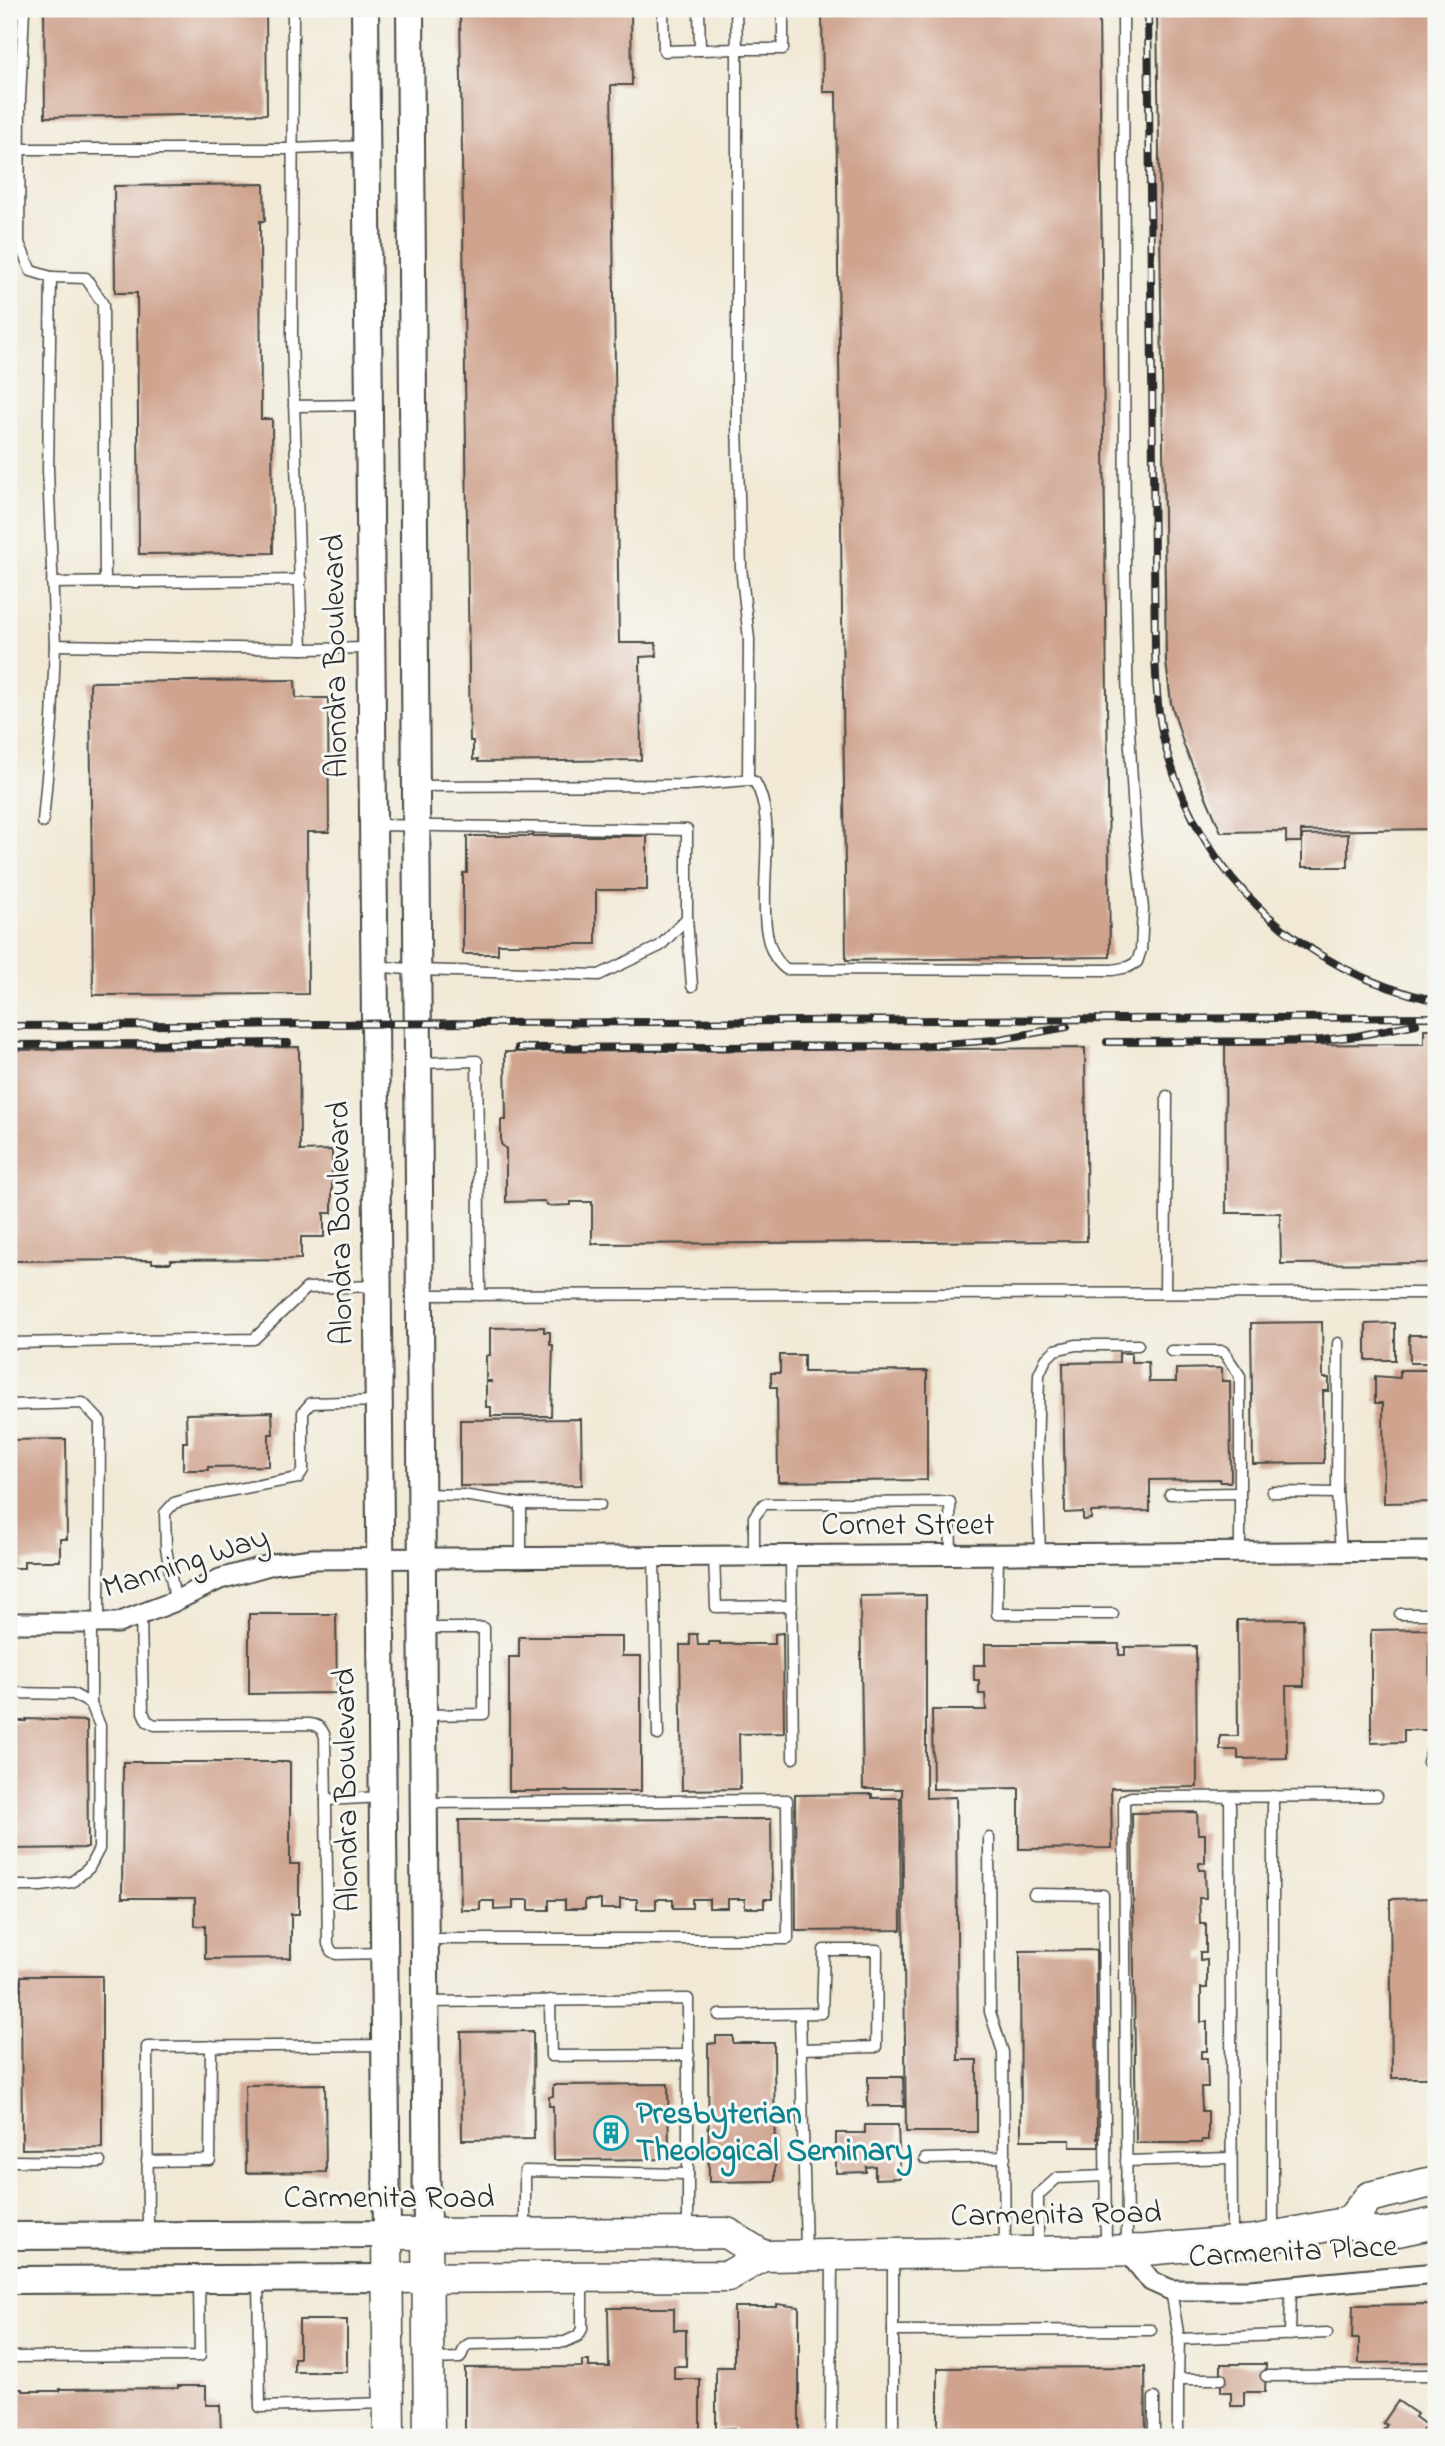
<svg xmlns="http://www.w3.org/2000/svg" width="1445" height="2446" font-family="'Indie Flower',sans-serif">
<rect width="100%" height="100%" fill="#f6f6f2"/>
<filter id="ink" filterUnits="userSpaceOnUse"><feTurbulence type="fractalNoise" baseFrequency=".0143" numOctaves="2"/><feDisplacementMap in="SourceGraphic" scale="14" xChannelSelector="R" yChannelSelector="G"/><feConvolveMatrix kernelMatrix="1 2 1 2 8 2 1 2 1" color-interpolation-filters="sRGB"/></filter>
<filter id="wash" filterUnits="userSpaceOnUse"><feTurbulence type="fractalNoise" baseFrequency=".00686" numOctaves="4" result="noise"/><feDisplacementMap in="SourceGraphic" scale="28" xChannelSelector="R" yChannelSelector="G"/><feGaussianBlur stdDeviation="1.57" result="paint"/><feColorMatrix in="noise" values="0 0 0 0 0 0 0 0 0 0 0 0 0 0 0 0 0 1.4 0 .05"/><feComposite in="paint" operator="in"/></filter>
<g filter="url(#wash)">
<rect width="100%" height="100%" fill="#f1e9d5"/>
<g id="blocks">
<!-- building -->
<g fill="#cfa38e">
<path d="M44,9h222l1,105 -222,3z"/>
<path d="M460,9h171l1,76h-21l8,558h37l1,13 -17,1 1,103 -163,2v-3l-5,1v-19h-3z"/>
<path d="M822,9h277l11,948 -264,3 -10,-868h-13z"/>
<path d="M1157,9h279v820l-135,2v11h-15v-11l-65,1 -37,-86 -13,-43 -5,-41z"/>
<path d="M264,184l1,37h-5l1,198h11l1,134 -134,1 -2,-261h-22l-1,-107z"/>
<path d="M295,680l1,18h32l1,134h-22l1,162 -215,1 -3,-313z"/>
<path d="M1348,834v33h-46v-32z"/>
<path d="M467,836h180v54h-51v54h-98v10h-35v-81h4z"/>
<path d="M1424,1029h12v234l-155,1 -1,-51h-54l-1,-168 199,-1z"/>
<path d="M299,1047l1,104 32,-1v63h-8v24h-23v22l-130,1v3h-19v-3l-143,1v-211z"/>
<path d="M1085,1048l2,193 -495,3v-42h-21v3l-23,1 -4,-5 -38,1v-53l-5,-5v-24h5l-1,-68z"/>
<path d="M1322,1322l1,56h6v13h-6l1,72 -71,1 -2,-141z"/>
<path d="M1395,1323v37h-29v-36z"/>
<path d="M544,1327v5h6v13h3l-2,71h-60v-9h-5v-25h5v-1h-5v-25l4,-1v-27z"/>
<path d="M1409,1335h27v28h-26z"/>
<path d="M1119,1353h12v9h17l1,20h27v-13l46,-1v13h8l1,98 -1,3h-10v-3l-70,1v31l-59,1v7l-8,1v-8l-18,1 -2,-150 56,-1z"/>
<path d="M780,1355h24v17l123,-1v109l-149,2 -1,-95h-6v-14h9z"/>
<path d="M1400,1370h36v132l-52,1 -1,-100h-8v-27l25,2z"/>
<path d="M272,1412l1,22h-4v32l-61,1v3h-25v-28h4l-1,-28z"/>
<path d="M581,1419l1,66 -122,1v-66z"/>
<path d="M66,1439l1,100h-7v22h-36v7h-15v-128z"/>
<path d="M926,1595v203l30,-1 2,263h19v72h-71l-4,-343h-39l-3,-193z"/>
<path d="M249,1614h87l1,79 -88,1z"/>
<path d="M1303,1619l1,67h-18l1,72 -49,1v-9h-18v-14h18l-1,-116z"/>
<path d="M1429,1629l1,101h-26v12l-33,1v-113z"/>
<path d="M783,1633l1,100 -45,1 1,55 -58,1 -2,-145h10v-11h7l1,11h11v-3h11v2h55v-10z"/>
<path d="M519,1637h103v19h19v135h-132v-134h10z"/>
<path d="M985,1644h134v11h6v-8l71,-1 1,141 -86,1 1,60 -93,1v-61l-86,1 -1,-79h54l-1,-16h-6v-14h-5v-15h11z"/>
<path d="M26,1719l61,2 1,127 -79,1v-128h17z"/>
<path d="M123,1762h167v102h9v50h-8v44l-86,1v-33h-10v-28h-73z"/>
<path d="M872,1794v4h28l1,132 -105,1 -1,-136z"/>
<path d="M1197,1812l1,22h7v29h-6v7h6l1,28h-7l1,26h6v28h-6v8l7,-1v29h-6v34h6v29h-6v7h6l1,29h-7l1,24h6v29h-6l-1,3h-65l-4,-330z"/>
<path d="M771,1819l1,80h-8v9h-19v-9h-17v9h-19v-9h-17v9h-19v-9h-17v10h-19v-10h-17v10h-19v-9h-16v9h-20v-9h-16v10h-20v-10h-16v9l-19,1v-9h-14v9h-19l-2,-90z"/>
<path d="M1436,1898v180h-44l-2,-179z"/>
<path d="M1096,1950l1,189h2v8h-29v-7h-49l-1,-189z"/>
<path d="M21,1976h81v172l-80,1z"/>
<path d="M533,2031l1,108 -72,1 -1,-108z"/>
<path d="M716,2036h17v7h41l1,138 -66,1 -1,-138 8,-1z"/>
<path d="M868,2077h35l1,29h-36z"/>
<path d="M325,2084l1,88 -80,1 -1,-88z"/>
<path d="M668,2084l1,75 -115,1 -1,-54h-4v-9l4,-1v-11z"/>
<path d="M865,2125h33l2,53 -25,1v-13l-9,1v5l-30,1v-40h29z"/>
<path d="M777,2304l22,3v130h-64v-9l-19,1v-62h18v-60h43z"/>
<path d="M1425,2304l11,2v56l-77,1v-24h-7l1,-34z"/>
<path d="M608,2308h66v22h12v36h-12v13h26v58h-235v-69l117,-1v-6h7v6h20z"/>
<path d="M299,2320h48v52h-53v-14h5z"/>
<path d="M1221,2364h45l-1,28h-21v14h-13v-14h-10z"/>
<path d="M1145,2367l1,70h-208v-69z"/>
<path d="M178,2386h28v19h14l1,32h-212v-48h13v2h38v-2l118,-1z"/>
<path d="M1398,2401l19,13 -2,3 11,8 -8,12h-35l-3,-2 7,-10 -4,-2z"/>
</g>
</g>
</g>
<g filter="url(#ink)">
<use href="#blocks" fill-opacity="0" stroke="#494844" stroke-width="2"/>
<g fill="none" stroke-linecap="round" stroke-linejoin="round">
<!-- lane casing -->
<g stroke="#494844" stroke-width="13">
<g id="lane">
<path d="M24,9l-4,90 -1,144 12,28 20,6 -3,193 7,175 247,4 -10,-311 1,-329"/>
<path d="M663,9l1,42 36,-1"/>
<path d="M699,9l1,41 37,-1 -1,-40"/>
<path d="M20,149h272l74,-3"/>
<path d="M51,277l35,1 17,26 2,279"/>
<path d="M294,406l74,-1"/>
<path d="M52,583l249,-3"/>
<path d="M302,649l69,-1"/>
<path d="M748,780l7,2c30,49 -13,154 31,187l327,1 15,-3 9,-5 4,-12 2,-41 -8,-77 -7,-120 -3,-143 -2,-560"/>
<path d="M416,786l271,-1 61,-5 1,-141 -8,-72 -4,-144v-374h46v-40"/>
<path d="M43,822l9,-101 3,-76"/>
<path d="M375,825l312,5v88l-27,28 -61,29 -182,-5 -42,-4"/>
<path d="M687,918l5,68"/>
<path d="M421,1063l56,-2 3,234"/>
<path d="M1165,1293l2,-197"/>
<path d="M420,1295l1016,-2"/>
<path d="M9,1343l245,-4 53,-51 71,-2"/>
<path d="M1338,1343l-1,150 4,59"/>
<path d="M1171,1351h52l17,25v177"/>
<path d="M9,1405l74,-2 17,18 -1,202"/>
<path d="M1272,1492l65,1"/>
<path d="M422,1494l40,1 59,9v54"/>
<path d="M1170,1494l70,-1"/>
<path d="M521,1504l79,1"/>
<path d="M1040,1554l-3,-95 2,-85 7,-15 9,-9 21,-5h62"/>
<path d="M998,1555l-1,59h116"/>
<path d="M754,1556v-39l10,-13 186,-2 1,53"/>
<path d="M791,1556l2,202"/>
<path d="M654,1557l4,178"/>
<path d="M714,1557l2,50 76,-1"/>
<path d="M175,1600l-9,-52 -1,-35 9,-10 17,-5 107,-20 5,-8v-58l8,-9 68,-2"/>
<path d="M141,1614l2,98 4,9 8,4 154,-1c9,1 13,3 16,13l3,207 3,7 5,3 48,-1"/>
<path d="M1400,1614h36"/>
<path d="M91,1623v81"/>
<path d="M423,1628h61v86l-59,1"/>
<path d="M9,1693l64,1 18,10 9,22 -1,123 -10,19 -17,14 -31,4h-32"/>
<path d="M1428,1762l8,-25"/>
<path d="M1273,1796v437"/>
<path d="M1230,1797l2,444"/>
<path d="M326,1800l56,-3"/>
<path d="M989,1838l1,174 13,40 2,197"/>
<path d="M1034,1894l69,1 3,353"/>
<path d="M425,1939h363l-1,-139 -361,3"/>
<path d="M550,2000l1,56 138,-1"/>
<path d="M426,2002l262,-3v230"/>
<path d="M800,2014l6,237"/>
<path d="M719,2015l103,-2 2,-63h53l-1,97 -75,2"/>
<path d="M925,2159l80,-2"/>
<path d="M9,2161l91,1"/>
<path d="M147,2161l63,-1 1,-114"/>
<path d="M1126,2161l105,-3"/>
<path d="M525,2231v-60l163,3"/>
<path d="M148,2235l-1,-188 238,-2"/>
<path d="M1038,2249v-54l19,-17 49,-2"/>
<path d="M1127,2249l-3,-449 7,-3 246,-1"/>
<path d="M893,2259v178"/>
<path d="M258,2281l2,126 125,-4"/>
<path d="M1171,2290l8,49 148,-6"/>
<path d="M893,2331l258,-1"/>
<path d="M1290,2335l1,-49"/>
<path d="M1179,2339l-1,40h43"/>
<path d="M9,2357l191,-1 -1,-75"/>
<path d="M432,2359l28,-1 5,-11 4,-3 96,-2 13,-6 4,-7v-48"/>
<path d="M1266,2376l170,-1"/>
<path d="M1178,2379v58"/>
<path d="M1154,2398v39"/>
<path d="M831,2437l1,-178"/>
</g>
</g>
<!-- street casing -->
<g stroke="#494844" stroke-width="23">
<g id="street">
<path d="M9,1623h109l55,-21 47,-23 53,-15 39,-5 1124,-8"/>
<path d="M1127,2251l24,30 20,9h79l186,-17"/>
</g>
</g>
<!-- secondary casing -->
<g stroke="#494844" stroke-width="30">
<g id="secondary">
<path d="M410,9l17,2225"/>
<path d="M9,2236l378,-2 -22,-2225"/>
<path d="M9,2280l379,-2"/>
</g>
</g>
<!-- primary casing -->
<g stroke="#494844" stroke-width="33">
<g id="primary">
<path d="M1349,2222l20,-25 67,-16"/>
<path d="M427,2234l2,203"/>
<path d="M388,2278l340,-2 35,-20 383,-6 110,-10 93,-18 29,13 58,-12"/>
<path d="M389,2437l-2,-203 340,-1 36,23"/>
</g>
</g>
<!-- lane -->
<use href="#lane" stroke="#fff" stroke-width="10"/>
<!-- street -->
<use href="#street" stroke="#fff" stroke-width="19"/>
<!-- secondary -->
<use href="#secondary" stroke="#fff" stroke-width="26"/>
<!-- primary -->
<use href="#primary" stroke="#fff" stroke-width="30"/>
<!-- rail casing -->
<g stroke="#2b2b2b" stroke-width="8">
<g id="rail">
<path d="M1148,9l7,641c1,31 2,64 10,95 36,134 137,226 271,256"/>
<path d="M9,1026l1427,-9"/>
<path d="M1107,1042l207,-1 43,-5 59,-12"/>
<path d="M9,1045l279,-2"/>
<path d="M518,1048l401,-2 76,-6 72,-13"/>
</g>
</g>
<!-- rail -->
<use href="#rail" stroke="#f6f6f2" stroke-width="5" stroke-dasharray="16" stroke-linecap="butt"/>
</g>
</g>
<!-- icons -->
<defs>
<g id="building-ring" transform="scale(1.75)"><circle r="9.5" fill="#f6f6f2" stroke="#0f9aa8" stroke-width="1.5"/><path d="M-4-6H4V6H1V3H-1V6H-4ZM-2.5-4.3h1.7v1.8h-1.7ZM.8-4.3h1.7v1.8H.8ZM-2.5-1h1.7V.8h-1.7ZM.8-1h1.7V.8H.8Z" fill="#0f9aa8"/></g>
</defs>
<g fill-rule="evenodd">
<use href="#building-ring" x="611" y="2133"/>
</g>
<g text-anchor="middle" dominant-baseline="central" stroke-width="6" stroke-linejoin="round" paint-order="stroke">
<!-- street labels -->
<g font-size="32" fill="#2b2b2b" stroke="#f6f6f2">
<text transform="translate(337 656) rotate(-91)">Alondra Boulevard</text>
<text transform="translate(342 1223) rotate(-91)">Alondra Boulevard</text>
<text x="908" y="1526">Cornet Street</text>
<text transform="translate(186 1564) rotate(-18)">Manning Way</text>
<text transform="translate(348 1790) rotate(-91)">Alondra Boulevard</text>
<text x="389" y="2199">Carmenita Road</text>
<text transform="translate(1056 2216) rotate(-1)">Carmenita Road</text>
<text transform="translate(1293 2253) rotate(-3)">Carmenita Place</text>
</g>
<!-- culture labels -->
<g font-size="32" font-weight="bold" fill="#0d838f" stroke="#f6f6f2" text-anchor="start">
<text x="636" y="2115">Presbyterian<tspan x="636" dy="37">Theological Seminary</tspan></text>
</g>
</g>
<!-- margin -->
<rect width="1445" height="2446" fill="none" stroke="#f6f6f2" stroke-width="35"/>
</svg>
